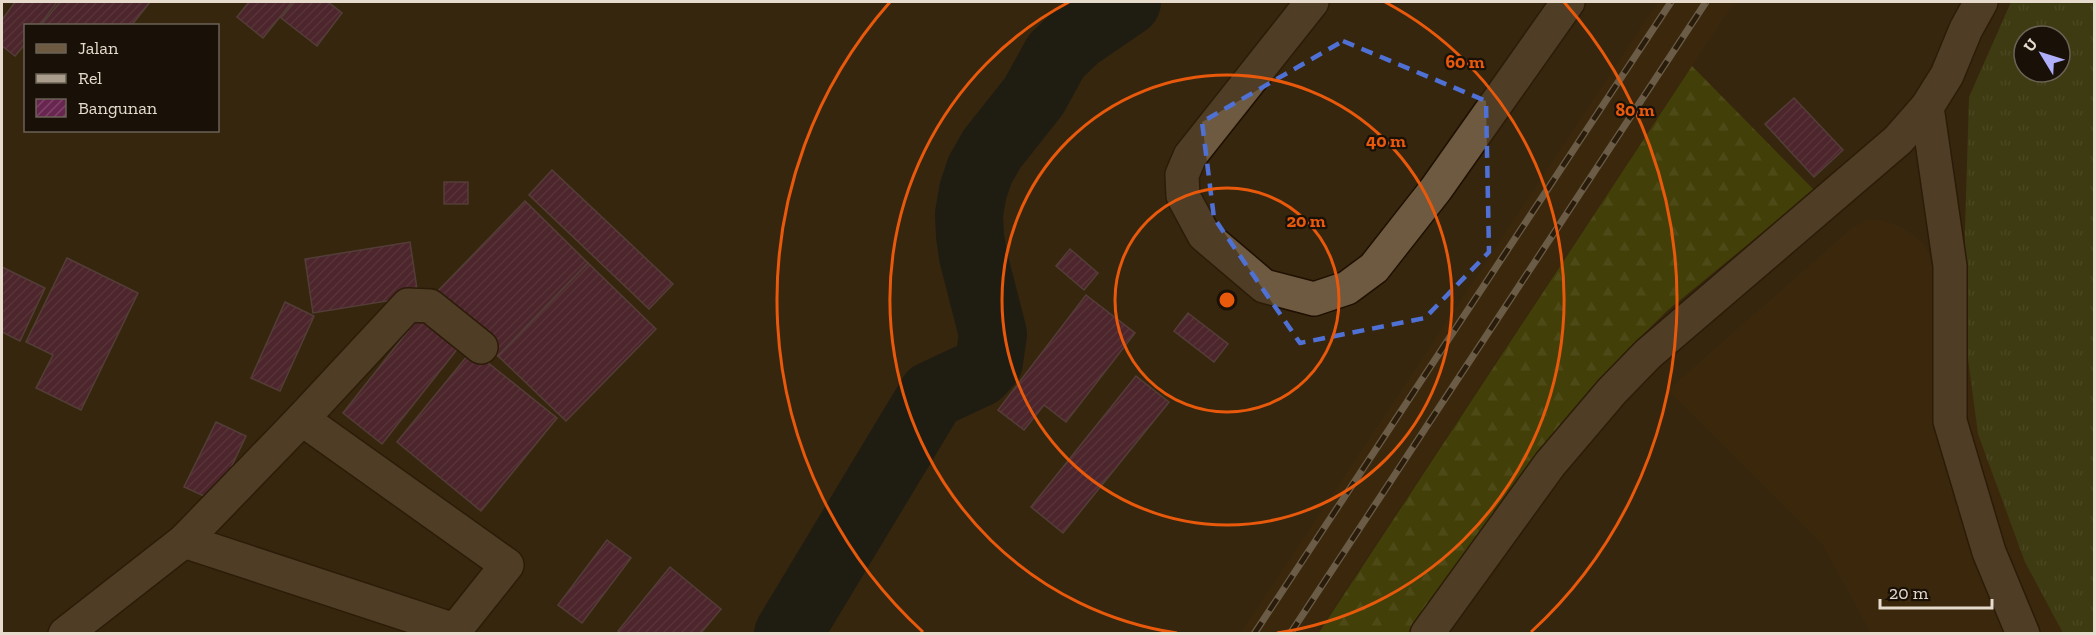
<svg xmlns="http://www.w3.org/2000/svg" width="2096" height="635" font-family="'Zilla Slab',serif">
<defs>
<pattern id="grass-tufts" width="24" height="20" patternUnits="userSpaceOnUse" patternTransform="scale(1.5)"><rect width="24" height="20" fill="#485517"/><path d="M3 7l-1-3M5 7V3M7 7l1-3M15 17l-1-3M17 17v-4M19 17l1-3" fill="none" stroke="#626d38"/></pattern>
<pattern id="forest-firs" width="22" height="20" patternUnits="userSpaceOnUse" patternTransform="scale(1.5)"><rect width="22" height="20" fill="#506000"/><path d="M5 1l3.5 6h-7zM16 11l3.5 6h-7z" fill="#697624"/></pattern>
<pattern id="building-hatch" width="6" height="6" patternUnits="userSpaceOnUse" patternTransform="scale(1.5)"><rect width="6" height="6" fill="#682550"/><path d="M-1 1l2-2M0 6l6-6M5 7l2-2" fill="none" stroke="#7e4468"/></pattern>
</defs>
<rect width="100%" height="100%" fill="#37260e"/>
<!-- built -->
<g fill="#402b0b" fill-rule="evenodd">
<path d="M1658,2h76l-417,631h-76z"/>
<path d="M2011,2h83v631h-223l-48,-88 -155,-155 184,-162 15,-8h13l20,6 23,17 12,22 29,-1 5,-167zM2024,36h36v36h-36z"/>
</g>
<!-- grass -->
<path fill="url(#grass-tufts)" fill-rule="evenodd" d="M2011,2h83v631h-31l-38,-71 -47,-128 -18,-136 4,-34 5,-167zM2024,36h36v36h-36z"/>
<!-- forest -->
<path fill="url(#forest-firs)" d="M1692,66l122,124 -146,120 -45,44 -41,48 -69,87 -104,144 -91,1z"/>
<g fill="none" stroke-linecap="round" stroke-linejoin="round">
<!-- river -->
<path stroke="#041114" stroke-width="68" d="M788,634l144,-239 47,-22 10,-11 4,-28 -20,-78 -3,-20 -1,-22 4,-23 7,-21 12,-21 42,-53 22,-40 20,-19 51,-35"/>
</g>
<!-- building -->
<g fill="url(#building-hatch)" stroke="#775a6a" stroke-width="1.5">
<path d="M15,2h42l-18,24h-13v17l-11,13 -13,-10v-26z"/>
<path d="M60,2h90l-19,24h-87l-2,-2z"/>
<path d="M249,2h43l-29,36 -26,-21z"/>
<path d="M294,2h34l14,11 -25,33 -36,-28z"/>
<path d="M1794,98l49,52 -29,27 -49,-53z"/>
<path d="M552,170l121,114 -24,25 -120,-114z"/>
<rect x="444" y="182" width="24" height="22"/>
<path d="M525,201l63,62 -90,93 -63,-62z"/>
<path d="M410,242l8,54 -105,17 -8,-54z"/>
<path d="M1070,249l28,24 -14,17 -28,-24z"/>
<path d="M67,258l71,35 -57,117 -45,-22 17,-33 -27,-13z"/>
<path d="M588,263l68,66 -90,92 -68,-65z"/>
<path d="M2,267l43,21 -25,53 -18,-9z"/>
<path d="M1086,295l49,38 -69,89 -22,-17 -20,25 -26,-20z"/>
<path d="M285,302l29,14 -34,75 -29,-13z"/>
<path d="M423,312l39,31 -80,101 -39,-31z"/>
<path d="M1188,313l40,31 -14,18 -40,-31z"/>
<path d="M472,350l85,68 -76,93 -84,-69z"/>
<path d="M1136,376l33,26 -106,131 -32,-26z"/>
<path d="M216,422l30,14 -31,65 -31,-14z"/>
<path d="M607,540l24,18 -49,65 -24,-18z"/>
<path d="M670,567l51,42 -21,25h-80l-2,-3z"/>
</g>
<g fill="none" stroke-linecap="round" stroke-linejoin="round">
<!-- minor casing -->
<g stroke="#1e0f00" stroke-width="36">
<g id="minor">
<path d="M1312,2l-122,154 -8,19 1,21 21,39 60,51 50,13 33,-11 27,-20 62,-79 132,-187"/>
<path d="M1927,107l23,159v155l39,131 34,82"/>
<path d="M184,541l258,85 8,2 10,-4 47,-59 -205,-146"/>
<path d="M65,634l119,-93 118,-122 106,-114 22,1 51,41"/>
<path d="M1427,634l123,-170 62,-73 36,-37 250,-214 29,-33 20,-32 19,-46 15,-27"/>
</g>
</g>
<!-- minor -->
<use href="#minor" stroke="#6d5a41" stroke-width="33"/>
<!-- rail casing -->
<g stroke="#aa9d8c" stroke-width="7">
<g id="rail">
<path d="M1254,634l417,-632"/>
<path d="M1290,634l416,-632"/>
</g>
</g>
<!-- rail -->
<use href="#rail" stroke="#191107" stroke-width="4.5" stroke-dasharray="14" stroke-linecap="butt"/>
</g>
<!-- marked area -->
<path d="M0 0H2096V635H0ZM1343,41l143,60 3,151 -64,66 -125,25 -86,-125 -12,-96z" fill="#37260e" fill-opacity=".55" fill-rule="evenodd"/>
<path fill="none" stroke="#4f71d5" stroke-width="4.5" stroke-dasharray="12 8" stroke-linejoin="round" d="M1343,41l143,60 3,151 -64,66 -125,25 -86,-125 -12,-96z"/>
<!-- distance rings -->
<g fill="none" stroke="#e8590c" stroke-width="3">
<circle cx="1227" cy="300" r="112"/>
<circle cx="1227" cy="300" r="225"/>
<path d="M1177 633A337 337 0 0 1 1069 2M1385 2A337 337 0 0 1 1277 633"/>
<path d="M923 632A450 450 0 0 1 890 2M1564 2A450 450 0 0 1 1531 632"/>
</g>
<circle cx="1227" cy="300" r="9" fill="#e8590c" stroke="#191107" stroke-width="3"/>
<g font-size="18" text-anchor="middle" font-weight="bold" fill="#e8590c" stroke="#191107" stroke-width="4.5" stroke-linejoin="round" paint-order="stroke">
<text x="1465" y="68">60 m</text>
<text x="1635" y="116">80 m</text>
<text x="1386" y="147">40 m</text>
<text x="1306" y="227">20 m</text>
</g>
<!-- border -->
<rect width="2096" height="635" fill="none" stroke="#e6dbcd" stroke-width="6"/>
<!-- legend -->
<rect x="24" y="24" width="195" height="108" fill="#191107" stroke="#6b6256" stroke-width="1.5"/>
<rect x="36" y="44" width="30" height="9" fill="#6d5a41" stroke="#6b6256" stroke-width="1.5"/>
<text x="78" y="54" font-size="18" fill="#e6dbcd">Jalan</text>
<rect x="36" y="74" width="30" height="9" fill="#aa9d8c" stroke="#6b6256" stroke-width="1.5"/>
<text x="78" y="84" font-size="18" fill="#e6dbcd">Rel</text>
<rect x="36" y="99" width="30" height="18" fill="url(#building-hatch)" stroke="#6b6256" stroke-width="1.5"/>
<text x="78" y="114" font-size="18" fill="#e6dbcd">Bangunan</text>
<!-- north arrow -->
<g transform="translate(2042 54) rotate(308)"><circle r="28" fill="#191107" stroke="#6b6256" stroke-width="1.5"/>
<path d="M0-4.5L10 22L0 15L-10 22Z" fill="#afaefa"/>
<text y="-9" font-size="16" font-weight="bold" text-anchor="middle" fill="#e6dbcd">U</text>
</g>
<!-- scale -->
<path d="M1880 599v9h112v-9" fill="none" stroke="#e6dbcd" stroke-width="3"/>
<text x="1889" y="599" font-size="18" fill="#e6dbcd" stroke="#191107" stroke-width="4.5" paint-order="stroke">20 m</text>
</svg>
